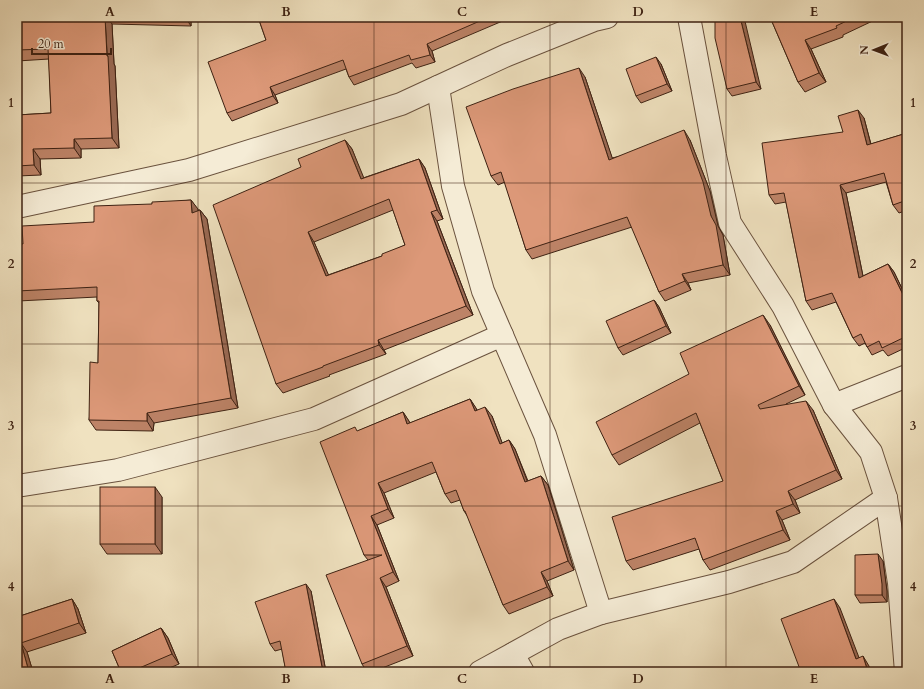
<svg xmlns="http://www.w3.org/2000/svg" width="924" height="689" font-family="Cardo,serif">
<rect width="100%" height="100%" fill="#f0e2c0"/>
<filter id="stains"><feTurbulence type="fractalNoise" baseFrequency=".005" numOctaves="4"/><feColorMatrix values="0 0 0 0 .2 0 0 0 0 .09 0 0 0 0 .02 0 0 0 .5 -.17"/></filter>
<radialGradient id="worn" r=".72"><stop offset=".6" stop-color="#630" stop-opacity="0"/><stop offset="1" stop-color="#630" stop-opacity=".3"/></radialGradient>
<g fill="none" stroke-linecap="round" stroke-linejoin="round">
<!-- street casing -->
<g stroke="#6a523e" stroke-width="24">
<g id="street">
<path d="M689,17l26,139 15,67 53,83 51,99 37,47 15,46 13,85 7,89"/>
<path d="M438,87l15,99 30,105 62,144 56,178"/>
<path d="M17,207l172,-37 212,-66 106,-49 87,-35 13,-3"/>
<path d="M834,405l73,-29"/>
<path d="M17,486l101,-16 196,-51 188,-84"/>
<path d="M513,654l10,18"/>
<path d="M480,672l78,-43 43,-16 128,-31 64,-20 93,-64"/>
</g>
</g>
<!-- street -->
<use href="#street" stroke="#f5ecd6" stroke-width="22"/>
</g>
<!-- wall -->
<g fill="#bd8367" stroke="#3e2213" fill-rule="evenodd">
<path d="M17,17h174v9l-79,-2 2,40 1,2 4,82 -38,1v9l-41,1 1,16 -24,1v-61l34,-2 -2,-54 -32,2z"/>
<path d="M258,17h254l-80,34 3,11 -19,6 -4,-5 -58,22 -5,-8 -3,-8 -71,26 3,8 -46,18 -5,-8 39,-73z"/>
<path d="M525,17h17l-14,4z"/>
<path d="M715,17l46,72 -29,7 -5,-7z"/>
<path d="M770,17h111l-38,18v2l-32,12 15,33 -21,10 -7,-10z"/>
<path d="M661,64l11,27 -31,12 -5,-7z"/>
<path d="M585,77l27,81 78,-18 20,51 8,35 5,9 7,40 -42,8 3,7 -26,11 -6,-9 -27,-65 -100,32 -6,-9 -21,-68 -7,3 -7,-9z"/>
<path d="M864,118l7,26 36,-11v77l-8,3 -6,-8 -7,-23 -40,11 17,83 25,-12 6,8 13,27v48l-19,9 -5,-6 -11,5 -7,-12 -6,3 -6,-8 -17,-36 -24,8 -6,-9 -20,-99 -11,2 -6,-9 74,-63z"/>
<path d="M345,140l7,9 11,29 56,-19 6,9 18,51 -6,2 36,94 -89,35 2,4 -57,21 1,1 -47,17 -7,-9 25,-217zM393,210l12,35 -23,11 -54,19 -14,-33z"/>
<path d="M191,200l7,10h2l7,9 31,189 -84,15 -1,8 -57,-1 -7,-10 9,-57 1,-60 -2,-2v-4l-79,4 2,43h-3v-100h6l71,-22 58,-18z"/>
<path d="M654,300l5,7 12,26 -48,22 -5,-7z"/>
<path d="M770,325l35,70 -19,9 27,6 29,69 -47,21 5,13 -18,7 8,20 -80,30 -7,-10 -4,-11 -66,21 -7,-9 97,-80 -23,-58 -81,42 -7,-10 77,-81z"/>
<path d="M470,399l7,11 15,6 10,27 7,-3 6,9 13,32 13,-5 7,9 26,85 -27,11 6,15 -44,18 -6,-9 -35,-88 -4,-6 -4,-11 -9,3 -6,-9 -9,-22 -52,21 10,25 -17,7 22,56 -13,6 27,69 -41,16h-5l-5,-8 6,-104 -4,-5 -6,-124 45,-19 7,11z"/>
<path d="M162,497v57h-55l-7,-10z"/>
<path d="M883,561l4,30v11l-27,1 -5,-8z"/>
<path d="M311,591l15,81h-40l-4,-23 -7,2 -5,-7z"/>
<path d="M72,599l6,10 8,24 -59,19 6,20h-16v-55z"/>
<path d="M161,628l7,10 11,26 -19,8h-39l-9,-21z"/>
</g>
<!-- shaded-wall -->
<g fill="#9a6a54" stroke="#3e2213">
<path d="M105,17h2l5,7 2,40 1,2 4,82 -7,-10z"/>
<path d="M185,17h6v9z"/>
<path d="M740,17h4l17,72 -5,-7z"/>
<path d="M805,40l6,9 15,33 -7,-9z"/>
<path d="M427,44l5,7 3,11 -5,-7z"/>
<path d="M656,57l5,7 11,27 -5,-7z"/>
<path d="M579,68l6,9 31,92 -7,-9z"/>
<path d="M270,87l5,8 3,8 -5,-7z"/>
<path d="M858,110l6,8 9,35 -6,-8z"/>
<path d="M684,130l6,10 20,51 8,35 5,9 7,40 -7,-10 -12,-49z"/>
<path d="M74,139l7,10v9l-7,-10z"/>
<path d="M345,140l7,9 16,39 -7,-9z"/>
<path d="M33,149l7,10 1,16 -7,-10z"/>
<path d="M419,159l6,9 18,51 -6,-9z"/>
<path d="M840,185l6,8 19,93 -6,-8z"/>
<path d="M191,200l7,9v14l-6,-10z"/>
<path d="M200,210l7,9 31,189 -7,-10z"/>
<path d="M431,212l6,9 36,94 -7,-9z"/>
<path d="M308,232l6,10 19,43 -7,-9z"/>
<path d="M888,264l6,8 13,27v4z"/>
<path d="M682,274l6,9 3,7 -6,-9z"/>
<path d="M17,299l1,2 2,43 -3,-4z"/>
<path d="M654,300l5,7 12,26 -5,-7z"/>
<path d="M763,315l7,10 35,70 -6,-9z"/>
<path d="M378,340l6,10 2,4 -7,-9z"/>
<path d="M470,399l6,9 5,12 -6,-9z"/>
<path d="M806,401l7,9 29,69 -6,-9z"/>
<path d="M485,407l7,9 14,37 -6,-9z"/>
<path d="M403,412l6,9 5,12 -7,-9z"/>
<path d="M147,413l7,10 -1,8 -6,-10z"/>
<path d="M509,440l6,9 16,42 -6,-9z"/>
<path d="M541,476l7,9 26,85 -6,-9z"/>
<path d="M378,483l6,10 10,25 -6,-9z"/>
<path d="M155,487l7,10v57l-7,-10z"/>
<path d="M788,491l7,9 5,13 -7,-9z"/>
<path d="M776,511l6,9 8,20 -7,-10z"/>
<path d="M371,516l6,9 22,56 -6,-9z"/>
<path d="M878,554l5,7 4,30v11l-5,-7z"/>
<path d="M541,572l6,9 6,15 -6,-9z"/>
<path d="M380,578l6,9 27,69 -6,-10z"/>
<path d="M306,584l5,7 15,81h-3z"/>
<path d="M72,599l6,10 8,24 -7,-10z"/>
<path d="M834,599l6,9 23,60 -7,-9z"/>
<path d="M161,628l7,10 11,26 -7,-10z"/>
<path d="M21,643l6,9 6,20h-4z"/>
<path d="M863,656l6,10 2,6h-3z"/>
</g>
<!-- building -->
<g fill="#dc9878" stroke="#3e2213" fill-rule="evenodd">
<path d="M17,17h88l2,39h1l4,82 -38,1v9l-41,1 1,16 -17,1v-51l34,-2 -3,-64 -31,1z"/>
<path d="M258,17h231l-62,27 3,11 -19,5 -2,-5 -60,22 -6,-17 -73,27 3,9 -46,17 -19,-51 58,-22z"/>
<path d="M715,17h25l16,65 -29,7 -12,-51z"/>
<path d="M770,17h85l-19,9 1,2 -32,12 14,33 -21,9z"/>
<path d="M656,57l11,27 -31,12 -10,-27z"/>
<path d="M579,68l30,92 75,-30 19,52 8,34 5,9 7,40 -41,9 3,7 -26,11 -32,-75 -101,33 -25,-78 -10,4 -25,-69 47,-18z"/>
<path d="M858,110l9,35 40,-12v67l-14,5 -9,-32 -44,12 19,93 29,-14 19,39v33l-25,12 -3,-7 -12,6 -6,-13 -8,4 -21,-45 -26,8 -22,-108 -15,2 -7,-52 81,-11 -5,-16z"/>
<path d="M345,140l16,39 58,-20 18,51 -6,2 35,94 -88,34 1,5 -56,21v1l-47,17 -63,-179 88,-38 -3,-8zM389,199l16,46 -23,9v2l-56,20 -18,-44z"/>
<path d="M191,200l1,13 8,-3 31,188 -84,15v8l-58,-1 1,-58 8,1 1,-62h-2v-14l-80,4v-47h6l-1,-18 72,-4v-16l58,-2v-2z"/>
<path d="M654,300l12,26 -48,22 -12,-27z"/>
<path d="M763,315l36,71 -41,19 2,4 46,-8 30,69 -48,21 5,13 -17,7 7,19 -80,30 -8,-22 -69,23 -14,-44 111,-36 -27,-68 -84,42 -16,-33 93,-48 -9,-21z"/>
<path d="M470,399l5,12 10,-4 15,37 9,-4 16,42 16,-6 27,85 -27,11 6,15 -44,18 -38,-94h-1l-8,-21 -11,4 -13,-32 -54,21 10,26 -17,7 22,56 -13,6 27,68 -45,18 -36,-89 56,-20h-18l-44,-113 35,-15 2,4 46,-19 4,12z"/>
<rect x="100" y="487" width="55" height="57"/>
<path d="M878,554l4,30v11h-27v-40z"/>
<path d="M306,584l17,88h-37l-6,-31 -10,3 -15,-42z"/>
<path d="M72,599l7,24 -58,20 8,29h-12v-55z"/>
<path d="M834,599l22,60 7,-3 5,16h-67l-20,-53z"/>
<path d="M161,628l11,26 -42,18 -2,-4 -7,4 -9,-21z"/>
<path d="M741,669v3h-23v-1z"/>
</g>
<!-- grid -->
<path fill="none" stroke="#3e2213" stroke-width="1" stroke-opacity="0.55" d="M198,17v655M374,17v655M550,17v655M726,17v655M17,183h890M17,344h890M17,506h890"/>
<!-- margin -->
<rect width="924" height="689" fill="none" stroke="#f0e2c0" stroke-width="44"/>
<!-- north arrow -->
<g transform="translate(874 50) rotate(269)" stroke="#f5ecd6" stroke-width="3" paint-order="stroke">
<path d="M0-3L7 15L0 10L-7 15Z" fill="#3e2213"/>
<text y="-6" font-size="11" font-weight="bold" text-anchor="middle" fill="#3e2213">N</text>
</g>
<!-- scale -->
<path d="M32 48v6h79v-6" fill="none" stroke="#3e2213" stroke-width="2"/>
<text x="38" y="48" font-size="12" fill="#3e2213" stroke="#f5ecd6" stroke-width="3" paint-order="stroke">20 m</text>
<rect x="22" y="22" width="880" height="645" fill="none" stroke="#3e2213" stroke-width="1.5"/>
<g font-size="13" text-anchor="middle" font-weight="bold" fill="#3e2213">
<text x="110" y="16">A</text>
<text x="286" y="16">B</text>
<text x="462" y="16">C</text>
<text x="638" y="16">D</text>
<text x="814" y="16">E</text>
<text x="11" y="107">1</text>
<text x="913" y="107">1</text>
<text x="11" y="268">2</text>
<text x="913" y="268">2</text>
<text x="11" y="430">3</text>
<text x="913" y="430">3</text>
<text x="11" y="591">4</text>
<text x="913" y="591">4</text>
<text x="110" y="683">A</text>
<text x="286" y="683">B</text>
<text x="462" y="683">C</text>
<text x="638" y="683">D</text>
<text x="814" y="683">E</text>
</g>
<rect width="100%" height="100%" filter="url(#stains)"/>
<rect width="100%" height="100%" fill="url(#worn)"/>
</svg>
